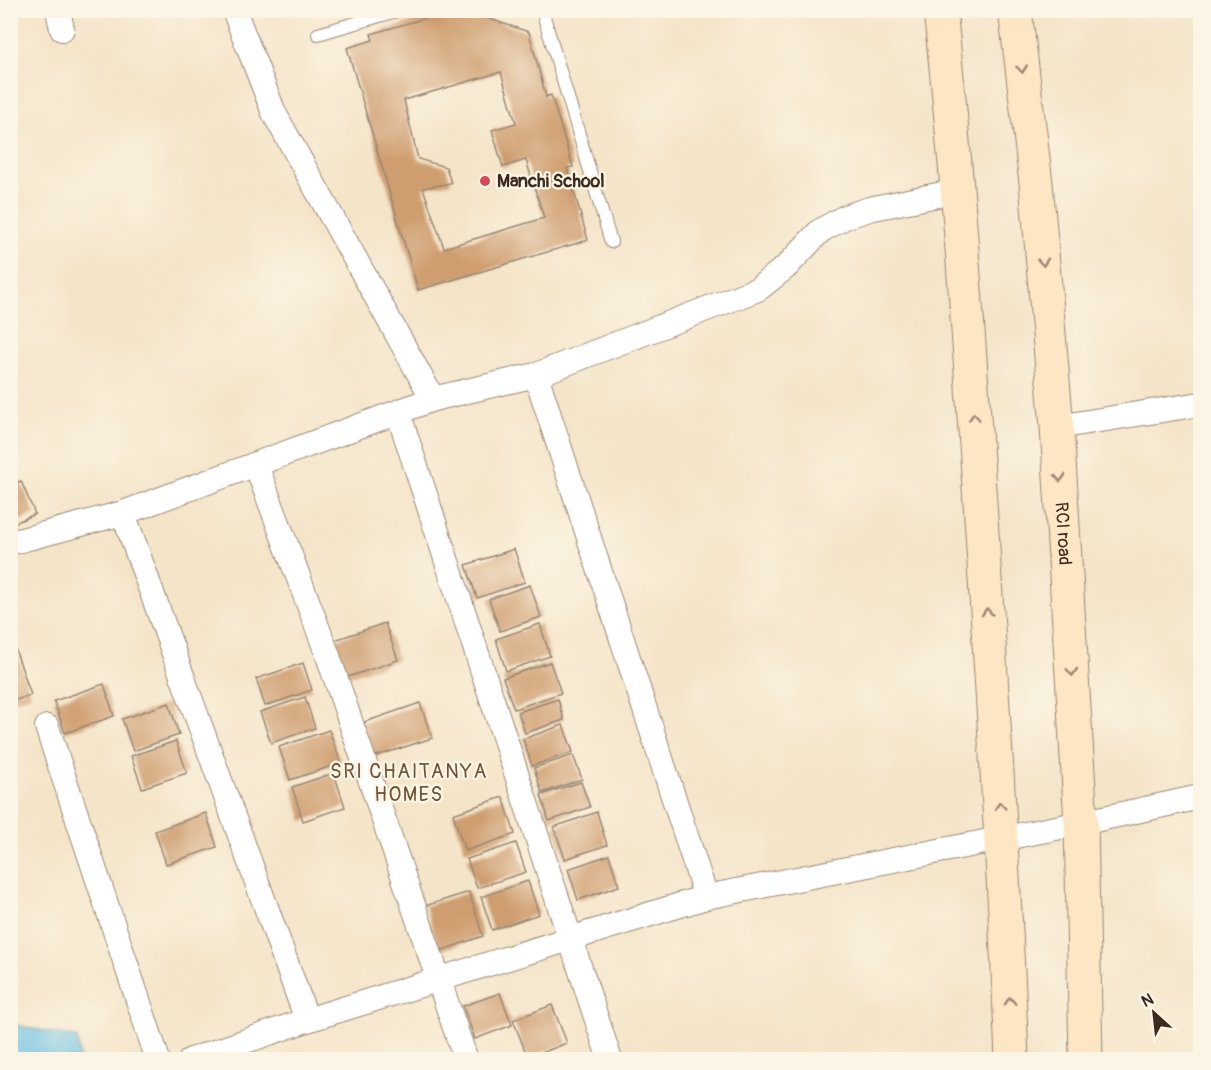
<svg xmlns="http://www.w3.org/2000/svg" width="1211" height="1070" font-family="Pangolin,sans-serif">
<rect width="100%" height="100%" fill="#fcf5e5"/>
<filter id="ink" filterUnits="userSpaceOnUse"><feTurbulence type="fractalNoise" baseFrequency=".0167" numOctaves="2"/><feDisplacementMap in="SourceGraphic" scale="12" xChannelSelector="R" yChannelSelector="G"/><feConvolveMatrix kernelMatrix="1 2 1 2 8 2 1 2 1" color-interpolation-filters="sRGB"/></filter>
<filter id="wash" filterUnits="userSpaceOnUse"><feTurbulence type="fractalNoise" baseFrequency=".008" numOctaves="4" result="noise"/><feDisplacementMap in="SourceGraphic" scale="24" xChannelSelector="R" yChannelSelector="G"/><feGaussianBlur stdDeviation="1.35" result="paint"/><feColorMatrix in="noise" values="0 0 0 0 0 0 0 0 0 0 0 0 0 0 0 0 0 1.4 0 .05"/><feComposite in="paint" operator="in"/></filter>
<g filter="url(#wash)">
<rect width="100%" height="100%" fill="#f4e4c8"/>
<!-- water -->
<path fill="#66bfe3" stroke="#507480" stroke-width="1.5" d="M11,1024l66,14 3,21h-69z"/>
<g id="blocks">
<!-- building -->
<g fill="#cf9e6f" fill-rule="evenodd">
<path d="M452,10h33l1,8 43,14 17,65 5,-2 22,72 -6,1 21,72 -170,50 -71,-242 26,-8 -2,-6zM501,72l15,51 -24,7 11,37 23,-7 18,58 -100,30 -21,-60 28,-5 -5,-16 -28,-8 -14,-59z"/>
<path d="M21,481l14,33 -25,11v-40z"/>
<path d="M514,549l11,33 -48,16 -11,-33z"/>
<path d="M530,585l11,32 -41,14 -11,-32z"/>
<path d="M385,623l13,37 -53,18 -13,-37z"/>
<path d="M540,624l10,32 -44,15 -10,-32z"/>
<path d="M11,637l20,58 -21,7v-64z"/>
<path d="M550,662l11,31 -47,16 -11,-31z"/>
<path d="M303,663l9,27 -47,16 -9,-27z"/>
<path d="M104,684l10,32 -49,17 -11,-32z"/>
<path d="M305,697l10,31 -44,15 -11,-31z"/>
<path d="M558,699l6,21 -39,13 -7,-21z"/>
<path d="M169,703l10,32 -46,16 -11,-32z"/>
<path d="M420,703l12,35 -58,19 -12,-34z"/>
<path d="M563,725l10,27 -41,14 -9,-27z"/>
<path d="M329,730l12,33 -51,17 -11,-33z"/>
<path d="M176,741l11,32 -45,15 -11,-32z"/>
<path d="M573,755l9,24 -40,14 -8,-25z"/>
<path d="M334,773l11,34 -42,14 -11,-34z"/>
<path d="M581,782l9,25 -41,14 -8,-26z"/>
<path d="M503,797l12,37 -50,17 -12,-37z"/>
<path d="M597,812l10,33 -42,14 -11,-32z"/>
<path d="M206,813l11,34 -51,17 -11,-33z"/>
<path d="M516,843l10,29 -49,16 -10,-29z"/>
<path d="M609,855l10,31 -41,14 -10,-31z"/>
<path d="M528,881l11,33 -47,16 -11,-33z"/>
<path d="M469,892l14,44 -43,15 -15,-45z"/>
<path d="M500,993l12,32 -37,14 -12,-33z"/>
<path d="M552,1005l15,38 -39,15 -15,-38z"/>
</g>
</g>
</g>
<g filter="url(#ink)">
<use href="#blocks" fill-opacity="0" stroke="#988773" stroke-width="1.5"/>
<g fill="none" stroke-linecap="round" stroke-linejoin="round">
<!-- service casing -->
<g stroke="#988773" stroke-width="14">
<g id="service">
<path d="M542,10l69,232"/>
<path d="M318,34l82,-24"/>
</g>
</g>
<!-- minor casing -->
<g stroke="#988773" stroke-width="26">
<g id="minor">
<path d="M58,10l4,19"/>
<path d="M234,10l40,103 159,286"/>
<path d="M536,375l170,522"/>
<path d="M398,412l212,648"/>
<path d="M1057,427l143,-23"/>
<path d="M256,465l71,188 139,407"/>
<path d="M123,513l184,507"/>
<path d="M10,543l113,-30 310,-114 103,-24 222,-86 28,-22 34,-36 25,-14 24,-8 88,-18"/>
<path d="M47,727l111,333"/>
<path d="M191,1060l116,-40 399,-123 375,-74 119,-26"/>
</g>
</g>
<!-- secondary casing -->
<g stroke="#988773" stroke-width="35">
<g id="secondary">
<path d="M940,10c19,174 30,348 42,522 11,176 23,351 30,528"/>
<path id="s1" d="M1015,10l21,173 21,244 24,396 5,237"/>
</g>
</g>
<!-- service -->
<use href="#service" stroke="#fff" stroke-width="12"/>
<!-- minor -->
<use href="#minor" stroke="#fff" stroke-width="24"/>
<!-- secondary -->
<use href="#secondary" stroke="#fce6c4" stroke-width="33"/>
</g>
<!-- one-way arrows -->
<defs><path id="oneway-chevron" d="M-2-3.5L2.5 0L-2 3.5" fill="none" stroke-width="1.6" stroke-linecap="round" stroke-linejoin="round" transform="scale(1.5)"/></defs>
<g stroke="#9c8871">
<use href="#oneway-chevron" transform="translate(1022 69) rotate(83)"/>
<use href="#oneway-chevron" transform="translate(1043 262) rotate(85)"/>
<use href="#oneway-chevron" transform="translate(974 417) rotate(-94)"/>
<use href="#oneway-chevron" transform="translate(1060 478) rotate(87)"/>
<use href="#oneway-chevron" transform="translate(987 612) rotate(-94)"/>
<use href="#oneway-chevron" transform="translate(1072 672) rotate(87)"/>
<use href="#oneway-chevron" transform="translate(1000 806) rotate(-94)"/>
<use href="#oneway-chevron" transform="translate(1010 1001) rotate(-93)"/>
</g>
</g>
<!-- markers -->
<circle fill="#d1495b" stroke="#fcf5e5" stroke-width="2" cx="485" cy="181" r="6"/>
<g text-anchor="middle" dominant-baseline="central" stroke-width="4.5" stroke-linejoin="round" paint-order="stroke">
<!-- poi labels -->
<g font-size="18" font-weight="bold" fill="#3b2a1e" stroke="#fcf5e5" text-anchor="start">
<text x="497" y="181">Manchi School</text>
</g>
<!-- street labels -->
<g font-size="18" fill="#3b2a1e" stroke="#fcf5e5">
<text stroke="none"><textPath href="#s1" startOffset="526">RCI road</textPath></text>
</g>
<!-- neighbourhood labels -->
<g font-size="20" letter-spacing="1.5" fill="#6f533a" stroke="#fcf5e5">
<text x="409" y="771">SRI CHAITANYA<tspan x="409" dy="23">HOMES</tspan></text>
</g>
</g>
<!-- margin -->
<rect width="1211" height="1070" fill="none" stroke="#fcf5e5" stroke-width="36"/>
<!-- north arrow -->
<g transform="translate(1154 1013) rotate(333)" stroke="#fcf5e5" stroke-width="4.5" paint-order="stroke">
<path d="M0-4.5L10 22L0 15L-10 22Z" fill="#3b2a1e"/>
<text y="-9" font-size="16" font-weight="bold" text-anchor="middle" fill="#3b2a1e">N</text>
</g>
</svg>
